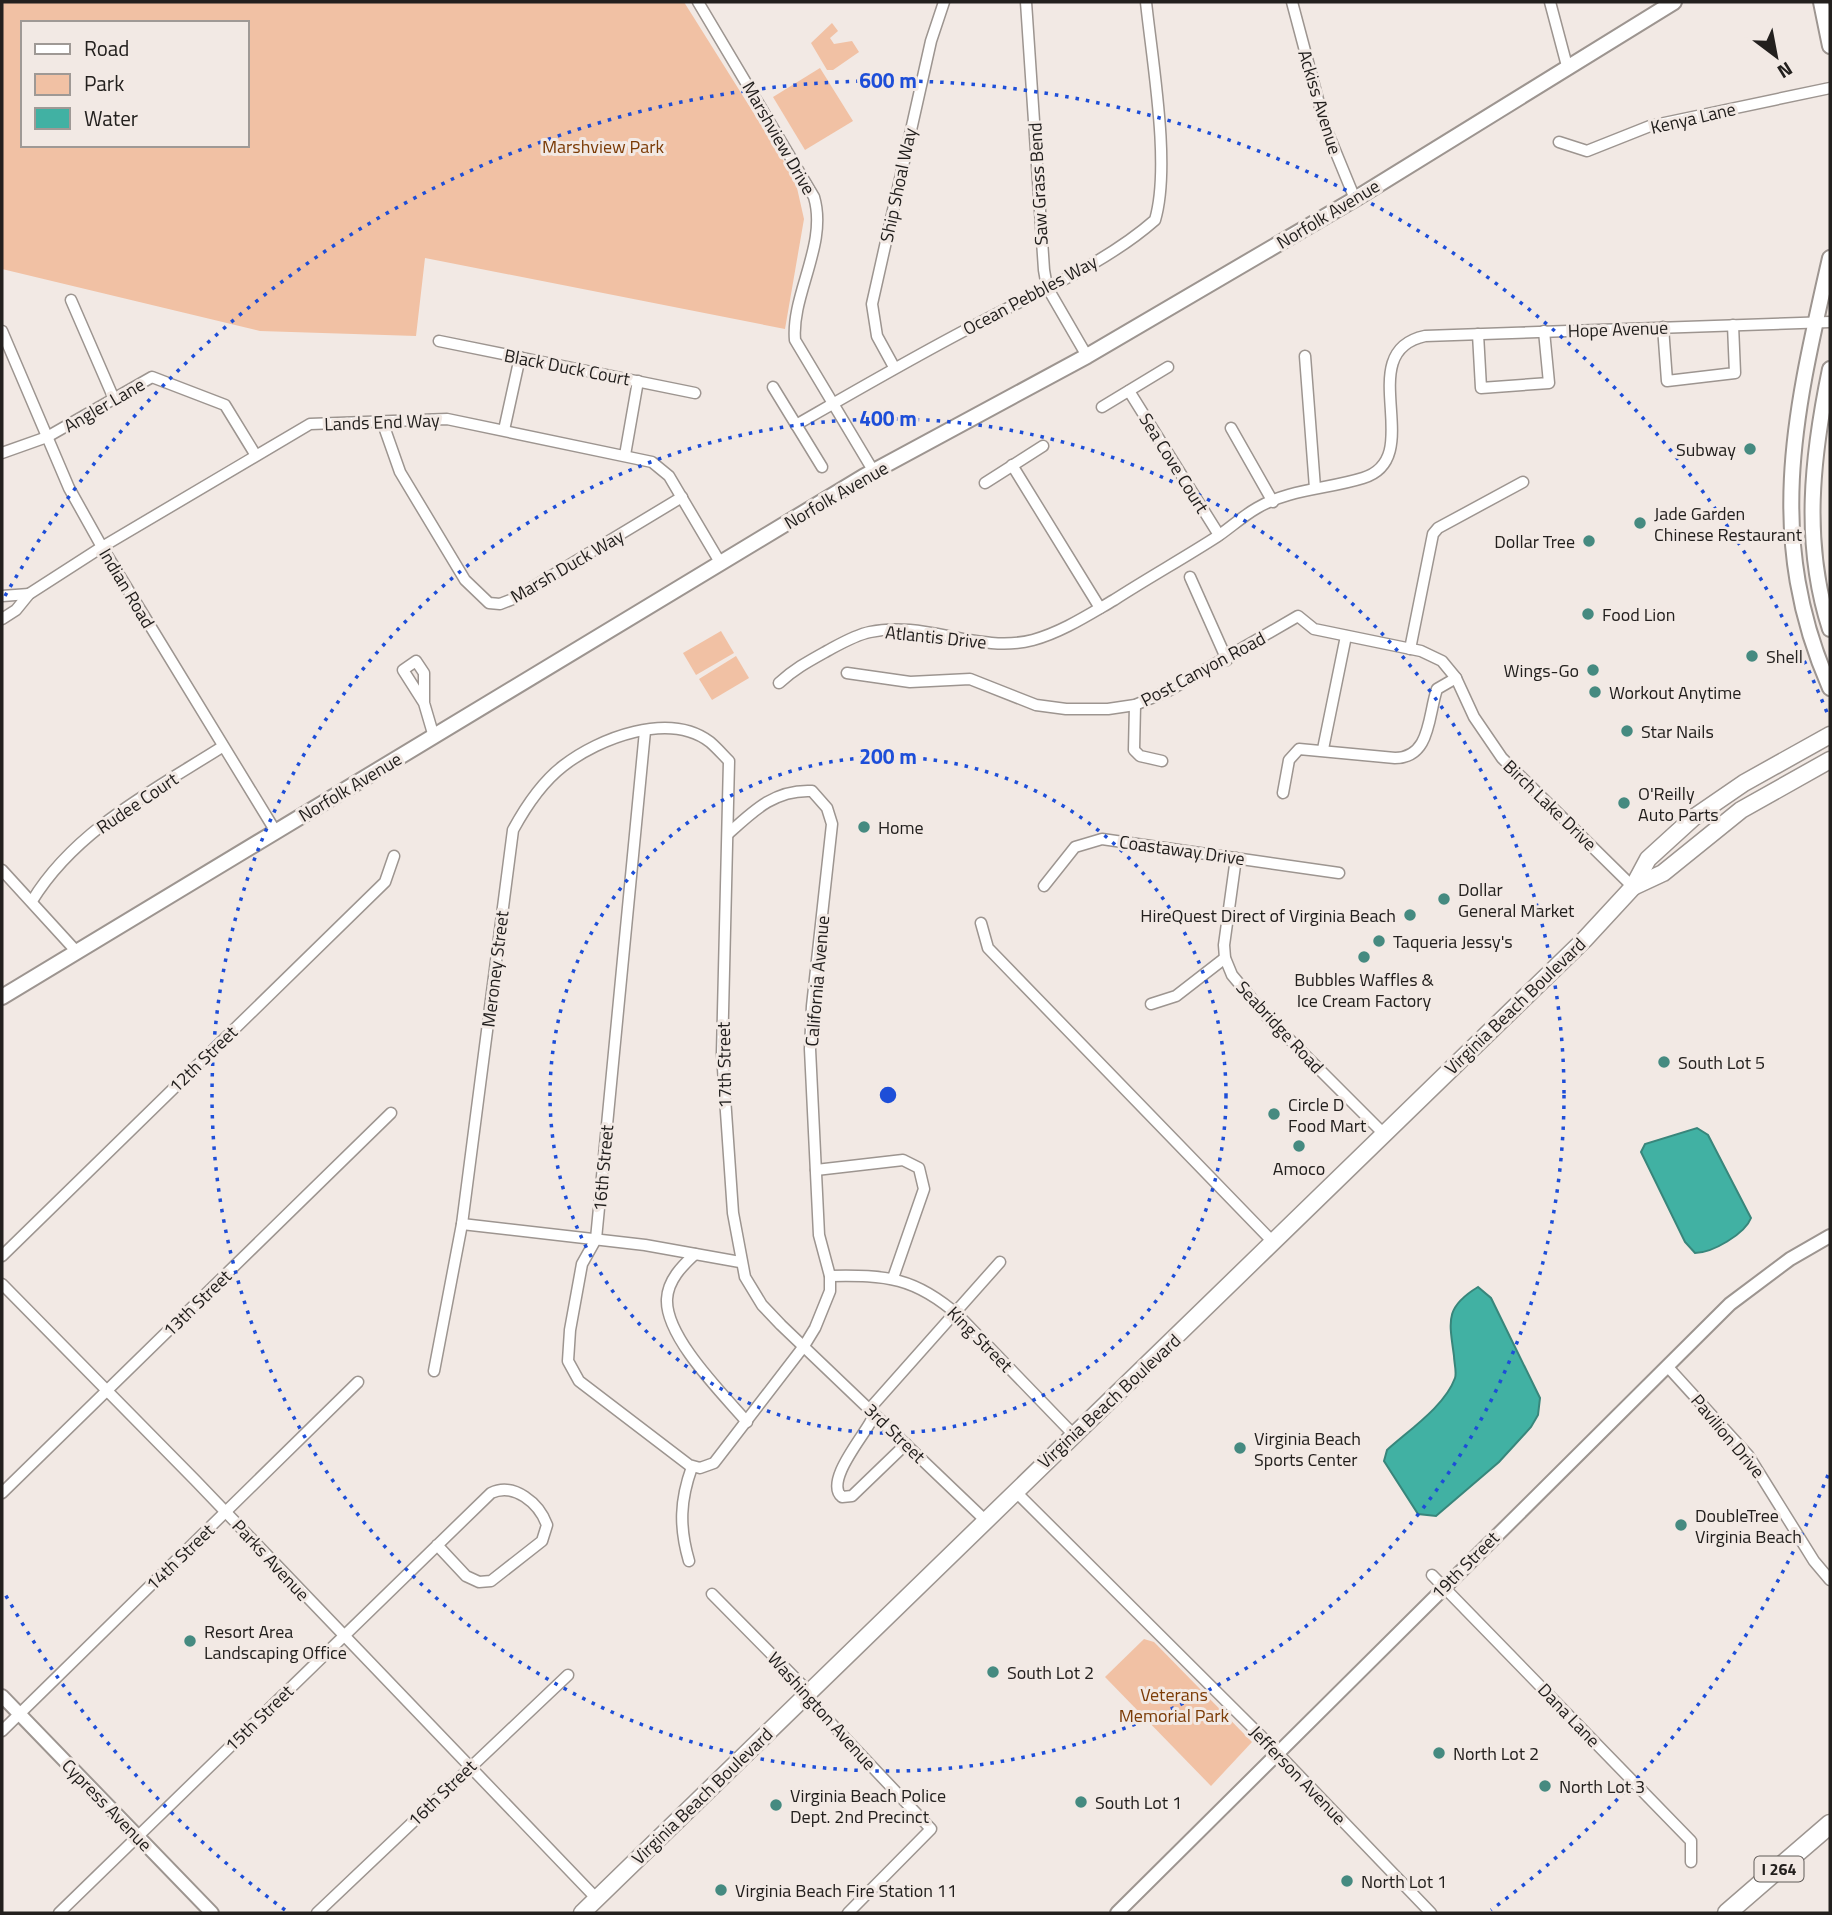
<svg xmlns="http://www.w3.org/2000/svg" width="1832" height="1915" font-family="'Titillium Web',sans-serif">
<rect width="100%" height="100%" fill="#f2e9e4"/>
<!-- green -->
<g fill="#f1c1a4" fill-rule="evenodd">
<path d="M2,2h682l111,177 9,40 -19,110 -360,-71 -9,78 -156,-5 -258,-62zM23,23h224v122h-224z"/>
<path d="M832,23l6,8 -8,7 4,6 18,-3 7,11 -26,18h-6l-16,-27z"/>
<path d="M820,68l33,53 -48,29 -32,-53z"/>
<path d="M721,631l13,22 -38,22 -13,-22z"/>
<path d="M736,656l13,22 -37,22 -13,-21z"/>
<path d="M1144,1639l10,3 98,100 -41,44 -106,-109z"/>
</g>
<!-- water -->
<g fill="#41b1a3" stroke="#38867b" stroke-width="2">
<path d="M1697,1128l11,7 43,83c-6,16 -39,35 -56,35l-10,-11 -44,-90 4,-8z"/>
<path d="M1478,1287l13,11 49,100 -2,17 -7,12 -32,35 -63,54 -18,-2 -34,-53 3,-11c22,-20 58,-44 68,-72 2,-6 -1,-15 -1,-22 -5,-36 -9,-49 24,-69z"/>
</g>
<g fill="none" stroke-linecap="round" stroke-linejoin="round">
<!-- minor casing -->
<g stroke="#9d9590" stroke-width="13">
<g id="minor">
<path d="M698,2l116,195c14,47 -23,98 -19,143l79,132"/>
<path d="M1026,2l18,268 3,17 40,69"/>
<path d="M1292,2l33,124 30,73"/>
<path d="M1550,2l17,64"/>
<path d="M1559,142l28,9 63,-25 180,-38"/>
<path d="M71,300l43,99"/>
<path d="M1663,327l4,54 68,-8 -2,-48"/>
<path d="M2,331l67,157 33,59 174,285"/>
<path d="M1478,334l3,54 68,-5 -5,-52"/>
<path d="M439,341l256,52"/>
<path d="M1305,356l10,132"/>
<path d="M894,367l-17,-31 -5,-32 59,-263 13,-39"/>
<path d="M773,387l49,80"/>
<path d="M1129,391l90,144"/>
<path d="M1102,407l66,-40"/>
<path d="M382,421l18,51 65,108 24,23 11,1 13,-5 169,-102"/>
<path d="M796,425c61,-35 121,-70 183,-102 58,-31 126,-59 176,-103 16,-54 -3,-160 -9,-218"/>
<path d="M1231,428l42,74"/>
<path d="M504,430l16,-73"/>
<path d="M2,453l45,-16 105,-60 73,28 30,49"/>
<path d="M625,455l13,-74"/>
<path d="M1012,465l88,143"/>
<path d="M985,483l58,-37"/>
<path d="M1190,577l37,83"/>
<path d="M2,596l27,-2"/>
<path d="M2,619l14,-9 13,-16 73,-47 208,-123 137,-5 205,43 17,14 52,88"/>
<path d="M1410,649l23,-115 5,-6 85,-46"/>
<path d="M847,673l63,9 60,-3 66,26 30,4h42l27,-4 33,-14 130,-75 16,13 107,22 21,10 14,17 18,39 28,41 131,129"/>
<path d="M779,683c15,-14 30,-22 48,-32 13,-7 28,-16 43,-19 54,-12 109,22 163,8 29,-8 55,-25 81,-40 34,-22 70,-42 104,-64 13,-9 25,-20 39,-28 32,-19 71,-19 106,-30 66,-20 -13,-126 62,-142l405,-14"/>
<path d="M424,703l-21,-33 13,-9 8,12v30l10,34"/>
<path d="M1135,705l-1,45 6,6 22,5"/>
<path d="M645,731l-49,508 -14,25 -12,66 -2,31 11,20 110,84 11,3 14,-5 90,-117 11,-18 15,-37v-15l-11,-41 -9,-186 2,-43 20,-182 -5,-16 -15,-17c-37,-2 -59,20 -84,43"/>
<path d="M1323,749l23,-113"/>
<path d="M1283,793l6,-33 10,-11 96,9c36,0 33,-43 42,-69l19,-11"/>
<path d="M1236,858l-12,87 1,13 7,17 36,43 115,115"/>
<path d="M2,870l74,81"/>
<path d="M1044,886l31,-39 27,-8 237,34"/>
<path d="M32,901c43,-71 122,-111 190,-154"/>
<path d="M981,923l7,25 285,294"/>
<path d="M1151,1004l25,-8 49,-38"/>
<path d="M816,1170l87,-10 16,8 5,21 -31,89"/>
<path d="M462,1224l183,21 95,17"/>
<path d="M695,1254c-13,12 -27,26 -28,45 -2,38 56,95 80,123"/>
<path d="M2,1256l383,-374 9,-26"/>
<path d="M830,1276c56,-1 85,1 129,40l114,118"/>
<path d="M2,1284l193,196 402,419"/>
<path d="M1667,1366l81,89 66,106 16,19"/>
<path d="M434,1371l28,-147 51,-394c13,-24 28,-47 50,-64 36,-28 106,-55 147,-24 7,6 13,13 19,19l-7,293 11,159 12,64 17,28 19,20 204,195"/>
<path d="M906,1444l-54,52 -10,1c-18,-15 21,-60 29,-76 3,-5 0,-10 2,-16l127,-143"/>
<path d="M1015,1491l249,248 167,174"/>
<path d="M2,1493l389,-380"/>
<path d="M689,1561c-10,-34 -9,-61 3,-94"/>
<path d="M1432,1575l259,266v21"/>
<path d="M712,1594l93,94 5,13 121,128 -83,84"/>
<path d="M2,1731l356,-349"/>
<path d="M59,1913l432,-420c23,-11 48,10 56,32l-5,16 -51,40 -12,1 -13,-6 -29,-31"/>
<path d="M317,1913l251,-238"/>
</g>
</g>
<!-- tertiary casing -->
<g stroke="#9d9590" stroke-width="16">
<g id="tertiary">
<path d="M2,1696l210,217"/>
<path d="M1117,1913l613,-609 60,-45 40,-23"/>
</g>
</g>
<!-- secondary casing -->
<g stroke="#9d9590" stroke-width="18">
<g id="secondary">
<path d="M1821,2l9,44"/>
<path d="M1830,258c-35,154 -66,279 0,430"/>
<path d="M1830,369c-18,87 -28,174 0,260"/>
<path d="M2,997l861,-520 224,-121 268,-157 319,-197"/>
</g>
</g>
<!-- primary casing -->
<g stroke="#9d9590" stroke-width="19">
<g id="primary">
<path d="M1633,887l30,-14 78,-63 89,-50"/>
<path d="M582,1913l1002,-973 49,-53 15,-28 45,-41 51,-35 86,-48"/>
</g>
</g>
<!-- motorway casing -->
<g stroke="#9d9590" stroke-width="21">
<path id="motorway" d="M1727,1913l103,-89"/>
</g>
<!-- minor -->
<use href="#minor" stroke="#fff" stroke-width="10"/>
<!-- tertiary -->
<use href="#tertiary" stroke="#fff" stroke-width="12"/>
<!-- secondary -->
<use href="#secondary" stroke="#fff" stroke-width="14"/>
<!-- primary -->
<use href="#primary" stroke="#fff" stroke-width="16"/>
<!-- motorway -->
<use href="#motorway" stroke="#fff" stroke-width="18"/>
</g>
<!-- distance rings -->
<g fill="none" stroke="#1d4ed8" stroke-width="3.5" stroke-dasharray="3.5 7">
<circle cx="888" cy="1095" r="338"/>
<circle cx="888" cy="1095" r="676"/>
<path d="M1828 1475A1014 1014 0 0 1 1491 1910M285 1910A1014 1014 0 0 1 5 1594M5 596A1014 1014 0 0 1 1828 715"/>
</g>
<!-- markers -->
<g fill="#458a80" stroke="#f2e9e4" stroke-width="2.5">
<circle cx="1750" cy="449" r="7"/>
<circle cx="1640" cy="523" r="7"/>
<circle cx="1589" cy="541" r="7"/>
<circle cx="1588" cy="614" r="7"/>
<circle cx="1752" cy="656" r="7"/>
<circle cx="1593" cy="670" r="7"/>
<circle cx="1595" cy="692" r="7"/>
<circle cx="1627" cy="731" r="7"/>
<circle cx="1624" cy="803" r="7"/>
<circle cx="864" cy="827" r="7"/>
<circle cx="1444" cy="899" r="7"/>
<circle cx="1410" cy="915" r="7"/>
<circle cx="1379" cy="941" r="7"/>
<circle cx="1364" cy="957" r="7"/>
<circle cx="1664" cy="1062" r="7"/>
<circle cx="1274" cy="1114" r="7"/>
<circle cx="1299" cy="1146" r="7"/>
<circle cx="1240" cy="1448" r="7"/>
<circle cx="1681" cy="1525" r="7"/>
<circle cx="190" cy="1641" r="7"/>
<circle cx="993" cy="1672" r="7"/>
<circle cx="1439" cy="1753" r="7"/>
<circle cx="1545" cy="1786" r="7"/>
<circle cx="1081" cy="1802" r="7"/>
<circle cx="776" cy="1805" r="7"/>
<circle cx="1347" cy="1881" r="7"/>
<circle cx="721" cy="1890" r="7"/>
</g>
<g text-anchor="middle" dominant-baseline="central" stroke-width="6" stroke-linejoin="round" paint-order="stroke">
<!-- shield labels -->
<rect fill="#f2e9e4" stroke="#615c59" stroke-width="2" x="1754.5" y="1856.5" width="49" height="25" rx="5"/>
<g font-size="16" font-weight="bold" fill="#23201e">
<text x="1779" y="1869">I 264</text>
</g>
<!-- street labels -->
<g font-size="18" fill="#23201e" stroke="#f2e9e4">
<text transform="translate(1320 102) rotate(73)">Ackiss Avenue</text>
<text transform="translate(1693 118) rotate(-13)">Kenya Lane</text>
<text transform="translate(779 138) rotate(60)">Marshview Drive</text>
<text transform="translate(1038 184) rotate(-93)">Saw Grass Bend</text>
<text transform="translate(898 185) rotate(-78)">Ship Shoal Way</text>
<text transform="translate(1328 214) rotate(-31)">Norfolk Avenue</text>
<text transform="translate(1030 295) rotate(-28)">Ocean Pebbles Way</text>
<text transform="translate(1618 329) rotate(-2)">Hope Avenue</text>
<text transform="translate(567 367) rotate(11)">Black Duck Court</text>
<text transform="translate(104 405) rotate(-30)">Angler Lane</text>
<text transform="translate(382 422) rotate(-2)">Lands End Way</text>
<text transform="translate(1174 463) rotate(58)">Sea Cove Court</text>
<text transform="translate(836 495) rotate(-30)">Norfolk Avenue</text>
<text transform="translate(567 566) rotate(-30)">Marsh Duck Way</text>
<text transform="translate(127 588) rotate(59)">Indian Road</text>
<text transform="translate(936 637) rotate(6)">Atlantis Drive</text>
<text transform="translate(1203 669) rotate(-28)">Post Canyon Road</text>
<text transform="translate(350 787) rotate(-31)">Norfolk Avenue</text>
<text transform="translate(137 803) rotate(-34)">Rudee Court</text>
<text transform="translate(1550 805) rotate(44)">Birch Lake Drive</text>
<text transform="translate(1182 850) rotate(8)">Coastaway Drive</text>
<text transform="translate(495 969) rotate(-83)">Meroney Street</text>
<text transform="translate(817 981) rotate(-85)">California Avenue</text>
<text transform="translate(1515 1006) rotate(-44)">Virginia Beach Boulevard</text>
<text transform="translate(1280 1027) rotate(47)">Seabridge Road</text>
<text transform="translate(203 1059) rotate(-44)">12th Street</text>
<text transform="translate(724 1065) rotate(-91)">17th Street</text>
<text transform="translate(603 1168) rotate(-85)">16th Street</text>
<text transform="translate(197 1303) rotate(-44)">13th Street</text>
<text transform="translate(980 1339) rotate(45)">King Street</text>
<text transform="translate(1109 1401) rotate(-43)">Virginia Beach Boulevard</text>
<text transform="translate(895 1433) rotate(44)">3rd Street</text>
<text transform="translate(1728 1436) rotate(50)">Pavilion Drive</text>
<text transform="translate(180 1557) rotate(-44)">14th Street</text>
<text transform="translate(271 1560) rotate(47)">Parks Avenue</text>
<text transform="translate(1465 1565) rotate(-45)">19th Street</text>
<text transform="translate(822 1711) rotate(48)">Washington Avenue</text>
<text transform="translate(1569 1715) rotate(46)">Dana Lane</text>
<text transform="translate(259 1718) rotate(-44)">15th Street</text>
<text transform="translate(1298 1775) rotate(46)">Jefferson Avenue</text>
<text transform="translate(442 1793) rotate(-44)">16th Street</text>
<text transform="translate(702 1796) rotate(-44)">Virginia Beach Boulevard</text>
<text transform="translate(107 1805) rotate(46)">Cypress Avenue</text>
</g>
<!-- park labels -->
<g font-size="18" fill="#7b3b06" stroke="#f2e9e4">
<text x="603" y="146">Marshview Park</text>
<text x="1174" y="1694">Veterans<tspan x="1174" dy="21">Memorial Park</tspan></text>
</g>
<!-- poi labels -->
<g font-size="18" fill="#23201e" stroke="#f2e9e4" text-anchor="start">
<text x="1736" y="449" text-anchor="end">Subway</text>
<text x="1654" y="513">Jade Garden<tspan x="1654" dy="21">Chinese Restaurant</tspan></text>
<text x="1575" y="541" text-anchor="end">Dollar Tree</text>
<text x="1602" y="614">Food Lion</text>
<text x="1766" y="656">Shell</text>
<text x="1579" y="670" text-anchor="end">Wings-Go</text>
<text x="1609" y="692">Workout Anytime</text>
<text x="1641" y="731">Star Nails</text>
<text x="1638" y="793">O'Reilly<tspan x="1638" dy="21">Auto Parts</tspan></text>
<text x="878" y="827">Home</text>
<text x="1458" y="889">Dollar<tspan x="1458" dy="21">General Market</tspan></text>
<text x="1396" y="915" text-anchor="end">HireQuest Direct of Virginia Beach</text>
<text x="1393" y="941">Taqueria Jessy's</text>
<text x="1364" y="979" text-anchor="middle">Bubbles Waffles &amp;<tspan x="1364" dy="21">Ice Cream Factory</tspan></text>
<text x="1678" y="1062">South Lot 5</text>
<text x="1288" y="1104">Circle D<tspan x="1288" dy="21">Food Mart</tspan></text>
<text x="1299" y="1168" text-anchor="middle">Amoco</text>
<text x="1254" y="1438">Virginia Beach<tspan x="1254" dy="21">Sports Center</tspan></text>
<text x="1695" y="1515">DoubleTree<tspan x="1695" dy="21">Virginia Beach</tspan></text>
<text x="204" y="1631">Resort Area<tspan x="204" dy="21">Landscaping Office</tspan></text>
<text x="1007" y="1672">South Lot 2</text>
<text x="1453" y="1753">North Lot 2</text>
<text x="1559" y="1786">North Lot 3</text>
<text x="790" y="1795">Virginia Beach Police<tspan x="790" dy="21">Dept. 2nd Precinct</tspan></text>
<text x="1095" y="1802">South Lot 1</text>
<text x="1361" y="1881">North Lot 1</text>
<text x="735" y="1890">Virginia Beach Fire Station 11</text>
</g>
</g>
<circle cx="888" cy="1095" r="10" fill="#1d4ed8" stroke="#f2e9e4" stroke-width="3.5"/>
<g font-size="21" text-anchor="middle" font-weight="bold" fill="#1d4ed8" stroke="#f2e9e4" stroke-width="6" stroke-linejoin="round" paint-order="stroke">
<text x="888" y="88">600 m</text>
<text x="888" y="426">400 m</text>
<text x="888" y="764">200 m</text>
</g>
<!-- border -->
<rect width="1832" height="1915" fill="none" stroke="#23201e" stroke-width="7"/>
<!-- legend -->
<rect x="21" y="21" width="228" height="126" fill="#f2e9e4" stroke="#9f9995" stroke-width="2"/>
<rect x="35" y="44" width="35" height="10" fill="#ffffff" stroke="#9f9995" stroke-width="2"/>
<text x="84" y="56" font-size="21" fill="#23201e">Road</text>
<rect x="35" y="74" width="35" height="21" fill="#f1c1a4" stroke="#9f9995" stroke-width="2"/>
<text x="84" y="91" font-size="21" fill="#23201e">Park</text>
<rect x="35" y="108" width="35" height="21" fill="#41b1a3" stroke="#9f9995" stroke-width="2"/>
<text x="84" y="126" font-size="21" fill="#23201e">Water</text>
<!-- north arrow -->
<g transform="translate(1776 56) rotate(148)" stroke="#f2e9e4" stroke-width="5" paint-order="stroke">
<path d="M0-5L12 26L0 18L-12 26Z" fill="#23201e"/>
<text y="-10" font-size="19" font-weight="bold" text-anchor="middle" fill="#23201e">N</text>
</g>
</svg>
